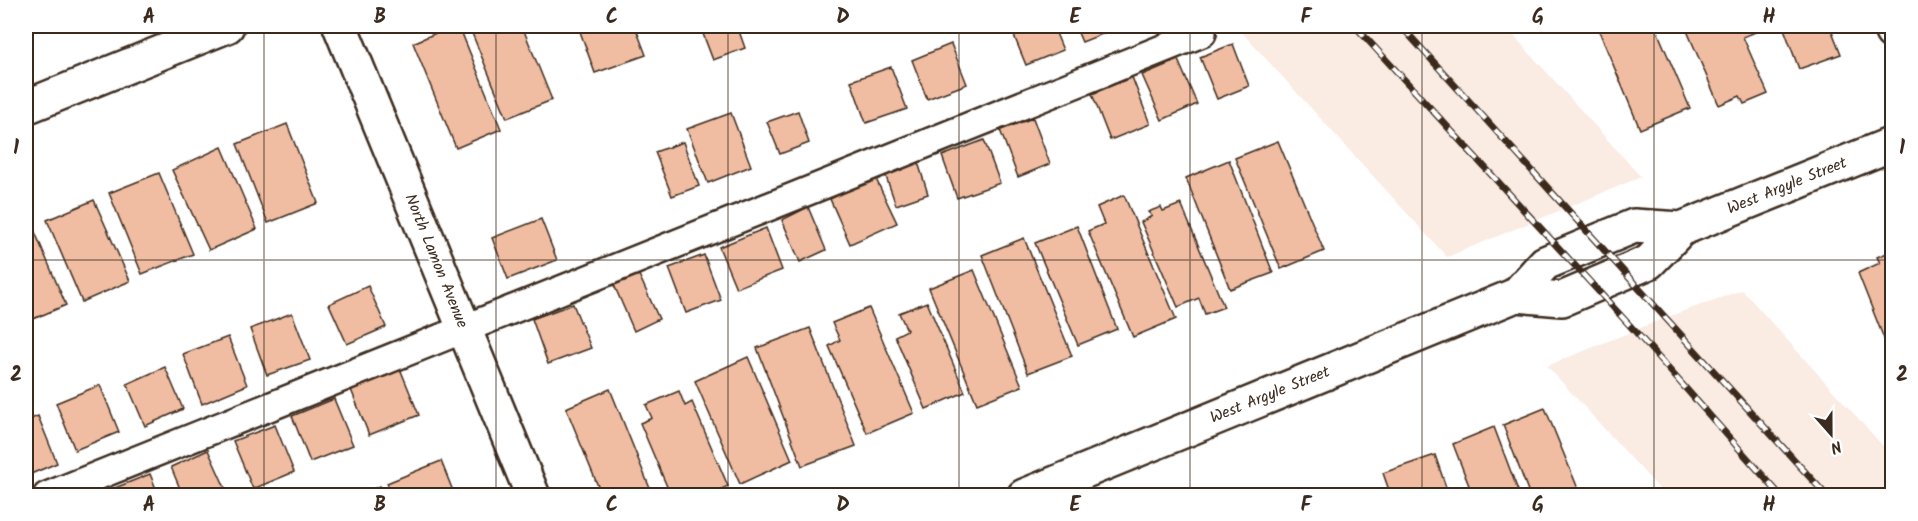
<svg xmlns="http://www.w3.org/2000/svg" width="1918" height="521" font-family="Kalam,sans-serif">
<rect width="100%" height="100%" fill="#fff"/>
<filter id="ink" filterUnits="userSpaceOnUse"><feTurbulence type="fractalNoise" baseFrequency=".0167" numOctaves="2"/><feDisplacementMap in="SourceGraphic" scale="12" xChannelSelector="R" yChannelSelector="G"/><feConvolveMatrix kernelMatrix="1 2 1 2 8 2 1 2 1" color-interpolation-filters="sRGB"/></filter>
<g filter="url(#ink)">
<!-- built -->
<g fill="#faebe3">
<path d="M1236,26h269l136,151 -194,80z"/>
<path d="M1742,290l150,166v39h-227l-118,-129 118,-48z"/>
</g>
<!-- building -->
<g fill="#f0bda2" stroke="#3b2a1e" stroke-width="1.5">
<path d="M452,26h7l42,103 -45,19 -43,-105z"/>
<path d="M469,26h53l30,74 -45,18z"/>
<path d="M578,26h57l11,29 -51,18z"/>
<path d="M700,26h53l1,1 -15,4 6,17 -32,12z"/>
<path d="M1010,26h43l10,24 -37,15z"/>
<path d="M1075,26h38l2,3 -33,13z"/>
<path d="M1597,26h58l35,82 -50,21z"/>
<path d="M1685,26h73l2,4 -17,7 25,57 -24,10 -4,-8 -21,9z"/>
<path d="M1783,26h47l11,28 -42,15z"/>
<path d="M951,44l16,40 -40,15 -15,-39z"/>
<path d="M1233,44l16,42 -32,13 -17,-42z"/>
<path d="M1178,60l19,44 -35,16 -20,-45z"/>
<path d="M891,67l16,42 -41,14 -15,-42z"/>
<path d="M1132,77l18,47 -40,16 -18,-46z"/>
<path d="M798,111l11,32 -29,11 -13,-32z"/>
<path d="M731,113l20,53 -43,17 -21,-54z"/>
<path d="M1033,118l17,46 -32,13 -18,-47z"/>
<path d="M287,124l31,79 -50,20 -31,-79z"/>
<path d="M984,140l16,43 -43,15 -15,-42z"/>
<path d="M1278,141l46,110 -43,18 -46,-111z"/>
<path d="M683,142l16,44 -27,10 -17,-44z"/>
<path d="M222,147l35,82 -48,21 -37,-80z"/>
<path d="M917,159l11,35 -32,11 -12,-34z"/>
<path d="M1229,160l44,113 -43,16 -44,-111z"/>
<path d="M159,173l34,81 -51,20 -33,-81z"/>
<path d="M875,177l22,46 -47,21 -20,-45z"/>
<path d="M1124,195l52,124 -43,18 -45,-106 16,-7 -7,-17z"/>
<path d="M94,200l36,81 -48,21 -35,-82z"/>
<path d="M1181,204l43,103 -19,7 -6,-16 -21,9 -37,-85 11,-6 -4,-4 13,-5 2,4z"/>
<path d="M808,207l18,43 -26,12 -18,-42z"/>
<path d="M541,219l16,41 -49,19 -16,-41z"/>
<path d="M32,225l34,80 -40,17v-95z"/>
<path d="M1077,226l40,103 -39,16 -43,-102z"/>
<path d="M766,228l16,42 -46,18 -17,-41z"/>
<path d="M1024,238l48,118 -44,17 -46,-118z"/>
<path d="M1892,251v108l-34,-86 22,-10 -3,-6z"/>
<path d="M704,255l17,45 -35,13 -17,-45z"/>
<path d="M974,270l48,116 -45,18 -48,-116z"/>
<path d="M639,275l20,44 -25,12 -20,-46z"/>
<path d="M368,286l18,41 -39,17 -18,-40z"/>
<path d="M927,302l38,90 -39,17 -31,-73 12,-6 -8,-17z"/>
<path d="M573,304l18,44 -43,16 -16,-45z"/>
<path d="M869,308l45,105 -47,20 -38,-87 11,-6 -8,-17z"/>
<path d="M292,313l18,47 -43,15 -17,-46z"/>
<path d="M810,328l46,118 -54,20 -45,-118z"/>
<path d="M228,337l19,48 -45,19 -19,-50z"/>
<path d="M748,357l44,103 -52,24 -45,-103z"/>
<path d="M399,366l20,49 -50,20 -19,-48z"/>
<path d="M165,367l18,42 -38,17 -18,-42z"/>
<path d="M100,385l19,47 -44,18 -19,-47z"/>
<path d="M610,389l43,107h-51l-36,-88z"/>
<path d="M679,391l6,15 7,-4 36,84 -21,10h-36l-31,-73 12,-5 -6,-13z"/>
<path d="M334,399l19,46 -43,17 -18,-46z"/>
<path d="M1545,408l36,88h-51l-27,-71z"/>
<path d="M38,416l19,47 -31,13v-55z"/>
<path d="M275,425l19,47 -41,17 -20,-48z"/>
<path d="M1494,427l26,69h-47l-20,-52z"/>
<path d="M208,450l19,42 -9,4h-35l-12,-29z"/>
<path d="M1435,455l14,41h-58l-8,-23z"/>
<path d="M441,461l14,35h-63l-5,-13z"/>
<path d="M150,474l9,22h-47l-2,-6z"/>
<path d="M380,486l4,10h-27z"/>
</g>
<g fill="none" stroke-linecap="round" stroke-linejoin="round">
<!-- service casing -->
<g stroke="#3b2a1e" stroke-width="32">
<path id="service" d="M47,496l1155,-463"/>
</g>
<!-- minor casing -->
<g stroke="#3b2a1e" stroke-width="38">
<g id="minor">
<path d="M340,26l193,470"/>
<path d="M1890,26l2,6"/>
<path d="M26,107l201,-81"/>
<path d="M1516,295l46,4 87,-37 32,-33"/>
<path d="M1024,496l492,-201 29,-32 89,-37 47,3 211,-85"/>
</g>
</g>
<!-- service -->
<use href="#service" stroke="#fff" stroke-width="27"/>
<!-- minor -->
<use href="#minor" stroke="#fff" stroke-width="33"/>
<!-- rail casing -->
<g stroke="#3b2a1e" stroke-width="7">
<g id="rail">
<path d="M1355,26l279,304 147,166"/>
<path d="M1401,26l426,470"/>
</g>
</g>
<!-- rail -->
<use href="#rail" stroke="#fff" stroke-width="4.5" stroke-dasharray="14" stroke-linecap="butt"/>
</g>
</g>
<!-- grid -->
<path fill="none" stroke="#3b2a1e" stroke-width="1.5" stroke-opacity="0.55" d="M264,26v470M496,26v470M728,26v470M959,26v470M1190,26v470M1422,26v470M1654,26v470M26,260h1866"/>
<g text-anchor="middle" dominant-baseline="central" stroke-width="5" stroke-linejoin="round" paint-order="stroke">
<!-- street labels -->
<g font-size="16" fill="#3b2a1e" stroke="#fff">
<text transform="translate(1787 186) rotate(-22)">West Argyle Street</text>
<text transform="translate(436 261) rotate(68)">North Lamon Avenue</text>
<text transform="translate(1270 395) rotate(-22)">West Argyle Street</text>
</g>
</g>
<!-- margin -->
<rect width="1918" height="521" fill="none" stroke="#fff" stroke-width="66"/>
<!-- north arrow -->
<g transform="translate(1831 434) rotate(159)" stroke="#ffffff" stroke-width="4.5" paint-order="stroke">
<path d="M0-4.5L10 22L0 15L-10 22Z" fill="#3b2a1e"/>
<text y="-9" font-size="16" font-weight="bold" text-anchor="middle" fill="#3b2a1e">N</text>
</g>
<rect x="33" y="33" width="1852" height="455" fill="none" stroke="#3b2a1e" stroke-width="2"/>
<g font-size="20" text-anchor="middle" font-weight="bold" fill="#3b2a1e">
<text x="149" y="23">A</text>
<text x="380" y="23">B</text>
<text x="612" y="23">C</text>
<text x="843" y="23">D</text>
<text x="1075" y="23">E</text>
<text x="1306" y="23">F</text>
<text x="1538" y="23">G</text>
<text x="1769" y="23">H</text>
<text x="16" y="154">1</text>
<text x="1902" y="154">1</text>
<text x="16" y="381">2</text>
<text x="1902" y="381">2</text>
<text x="149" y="511">A</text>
<text x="380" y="511">B</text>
<text x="612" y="511">C</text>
<text x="843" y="511">D</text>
<text x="1075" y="511">E</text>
<text x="1306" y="511">F</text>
<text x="1538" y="511">G</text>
<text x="1769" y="511">H</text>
</g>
</svg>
